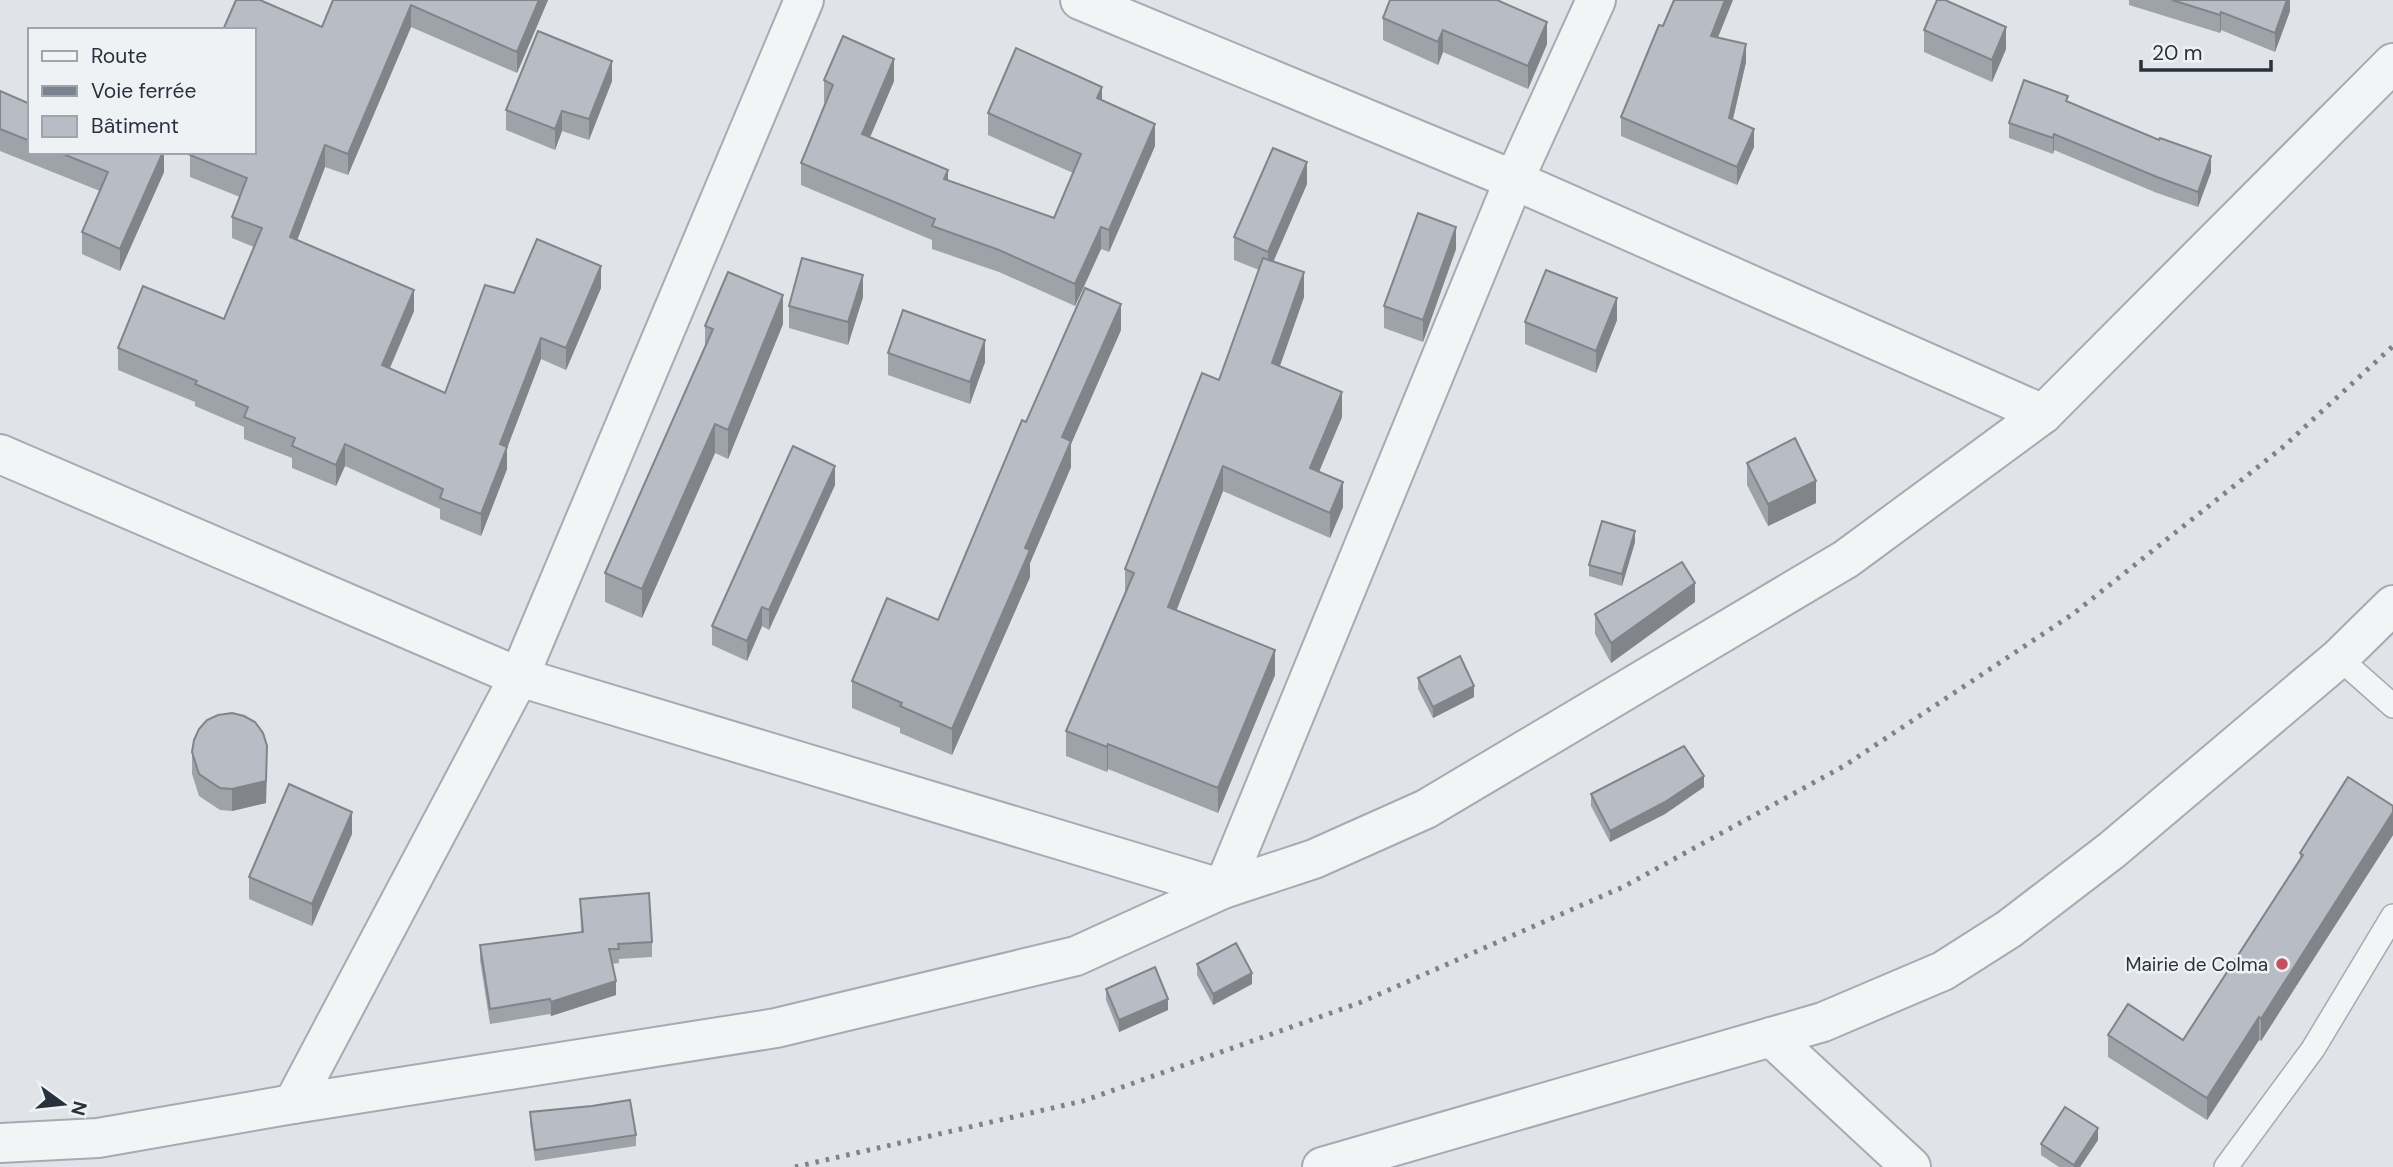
<svg xmlns="http://www.w3.org/2000/svg" width="2393" height="1167" font-family="'DM Sans',sans-serif">
<rect width="100%" height="100%" fill="#e0e3e8"/>
<g fill="none" stroke-linecap="round" stroke-linejoin="round">
<!-- lane casing -->
<g stroke="#a6aab2" stroke-width="26">
<g id="lane">
<path d="M2339,658l54,48"/>
<path d="M2226,1167l87,-118 80,-133"/>
</g>
</g>
<!-- street casing -->
<g stroke="#a6aab2" stroke-width="42">
<g id="street">
<path d="M1080,0l434,180 529,234"/>
<path d="M0,454l519,223 704,212 291,-709 82,-180"/>
<path d="M1771,1037l140,130"/>
<path d="M293,1104l226,-427 285,-677"/>
<path d="M0,1143l98,-5 195,-34 483,-76 300,-72 147,-67 91,-30 112,-50 420,-250 197,-145 350,-351"/>
<path d="M1322,1167l501,-145 120,-51 66,-42 103,-79 227,-192 54,-53"/>
</g>
</g>
<!-- lane -->
<use href="#lane" stroke="#f2f4f6" stroke-width="23"/>
<!-- street -->
<use href="#street" stroke="#f2f4f6" stroke-width="38"/>
<!-- rail -->
<path stroke="#7b8290" stroke-width="5" stroke-dasharray="3.5 7" stroke-linecap="butt" d="M795,1167l288,-66 276,-98 264,-116 221,-121 229,-152 210,-167 110,-101"/>
</g>
<!-- wall -->
<g fill="#9ea2a9">
<path d="M333,0h215l-31,73 -106,-46 -63,148 -23,-8 -28,73 117,71 -24,57 55,25 69,-100 87,-5 -35,82 -25,-11 -34,89v21l-26,67 -41,-17v-10l-95,-43 -9,20 -44,-18v-10l-48,-19v-12l-49,-21v-4l-77,-32v-22l106,-29 30,-72 -22,-9v-21l8,-20 -50,-20v-22l132,-128z"/>
<path d="M2129,0h161v11l-15,41 -54,-22 -1,3 -91,-28z"/>
<path d="M1383,18l164,26 -19,45 -85,-37 -5,13 -55,-25z"/>
<path d="M1663,26l55,12 28,24 -13,57 21,28 -17,38 -116,-49v-19z"/>
<path d="M1924,30l82,19 -14,33 -68,-30z"/>
<path d="M824,80l70,1 -24,56 78,44 106,37 19,-45 -85,-38v-22l114,-13 53,46 -46,106 -8,-3 -26,57 -76,-34 -67,-23v-9l-131,-55v-22l24,-60 -1,-1z"/>
<path d="M612,81l-23,59 -27,-9 -7,19 -49,-20v-20z"/>
<path d="M0,91l30,13v48h134v20l-44,99 -38,-17v-22l18,-41 -100,-40z"/>
<path d="M2068,101l143,71 -13,35 -41,-14 -103,-43 -1,4 -44,-16v-15z"/>
<path d="M1307,184l-34,77 31,36 -24,69 62,51 -23,55 24,35 -13,31 -107,-47 -47,120 99,64 -57,138 -110,-44 -1,3 -41,-16v-25l59,-138v-24l94,-189 40,-110 -25,-10v-23z"/>
<path d="M1456,249l-33,93 -39,-14v-22z"/>
<path d="M863,297l-15,48 -59,-17v-22z"/>
<path d="M1617,320l-21,53 -71,-29v-22z"/>
<path d="M783,324l-55,135 -13,-6 -73,165 -37,-16v-29l100,-226v-21z"/>
<path d="M1121,330l-50,114v23l-41,96v14l-78,178 -52,-22v-5l-48,-20v-27l86,-61 88,-198z"/>
<path d="M888,353l97,9 -15,42 -82,-29z"/>
<path d="M1747,463l69,40 -48,23 -21,-41z"/>
<path d="M835,485l-66,145 -7,-4 -15,35 -35,-16v-19z"/>
<path d="M1635,542l-13,44 -33,-10v-11z"/>
<path d="M1695,602l-84,61 -16,-29v-20z"/>
<path d="M1418,678l56,19 -41,21 -15,-29z"/>
<path d="M192,752l75,16 -1,35 -34,8 -12,-1 -21,-14 -7,-22z"/>
<path d="M1704,787l-39,27 -55,28 -19,-36v-12z"/>
<path d="M2393,806v29l-132,206 -2,-1 -52,80 -99,-63v-22l75,5 117,-180v-7z"/>
<path d="M352,834l-40,92 -63,-27v-22z"/>
<path d="M580,899l72,43v15l-33,2v4l-7,1 4,31 -65,21 -1,-2 -60,10 -10,-64v-15l101,-13z"/>
<path d="M1197,964l55,20 -39,21 -16,-30z"/>
<path d="M1106,989l62,21 -49,22 -13,-32z"/>
<path d="M530,1112l106,23v11l-101,15 -5,-38z"/>
<path d="M2098,1140l-18,27h-21l-18,-12v-11z"/>
</g>
<!-- shaded-wall -->
<g fill="#818489">
<path d="M539,0h9l-31,73v-21z"/>
<path d="M1725,0h8l-22,55v-19z"/>
<path d="M2287,0h3v11l-15,41v-19z"/>
<path d="M411,5v22l-63,148v-21z"/>
<path d="M2221,12v18l-1,3v-18z"/>
<path d="M1547,22v22l-19,45v-23z"/>
<path d="M2006,27v22l-14,33v-22z"/>
<path d="M1443,30v22l-5,13v-23z"/>
<path d="M1746,44v18l-17,74v-18z"/>
<path d="M894,59v22l-32,75v-22z"/>
<path d="M612,61v20l-23,59v-21z"/>
<path d="M1102,87v22l-5,-11z"/>
<path d="M562,111v20l-7,19v-21z"/>
<path d="M1155,124v22l-46,106v-22z"/>
<path d="M1754,129v18l-17,38v-18z"/>
<path d="M2054,134v16l-1,4v-16z"/>
<path d="M325,145v22l-35,92v-22z"/>
<path d="M163,152h1v20l-44,99v-22z"/>
<path d="M2211,156v16l-13,35v-15z"/>
<path d="M1307,162v22l-39,90v-22z"/>
<path d="M948,170v22l-4,-13z"/>
<path d="M1101,227v22l-26,57v-22z"/>
<path d="M1456,227v22l-33,93v-22z"/>
<path d="M601,266v22l-35,82v-22z"/>
<path d="M1304,272v25l-32,91v-25z"/>
<path d="M863,275v22l-15,48v-23z"/>
<path d="M414,290v21l-32,75v-21z"/>
<path d="M783,295v29l-55,135v-29z"/>
<path d="M1617,298v22l-21,53v-22z"/>
<path d="M1121,304v26l-50,114v23l-41,96v14l-78,178v-26l73,-181 37,-111z"/>
<path d="M541,338v21l-34,89v21l-26,67v-22l19,-70z"/>
<path d="M985,340v22l-15,42v-22z"/>
<path d="M1342,392v25l-32,76v-25z"/>
<path d="M715,424v29l-73,165v-29z"/>
<path d="M345,444v22l-9,20v-21z"/>
<path d="M835,466v19l-66,145v-20z"/>
<path d="M1223,466v25l-55,141v-25z"/>
<path d="M1816,481v22l-48,23v-22z"/>
<path d="M1343,482v25l-13,31v-25z"/>
<path d="M1635,531v11l-13,44v-12z"/>
<path d="M1695,583v19l-84,61v-20z"/>
<path d="M762,607v19l-15,35v-20z"/>
<path d="M1275,650v25l-57,138v-25z"/>
<path d="M1474,686v11l-41,21v-11z"/>
<path d="M1108,744v25l-1,3v-25z"/>
<path d="M267,746l-1,57 -34,8v-22z"/>
<path d="M1704,776v11l-39,27 -55,28v-11z"/>
<path d="M352,812v22l-40,92v-22z"/>
<path d="M2393,812v23l-132,206v-22z"/>
<path d="M1252,973v11l-39,21v-11z"/>
<path d="M616,981v14l-65,21v-14z"/>
<path d="M1168,999v11l-49,22v-12z"/>
<path d="M2259,1017v23l-52,80v-22z"/>
<path d="M2098,1128v12l-18,27h-6v-2z"/>
</g>
<!-- building -->
<g fill="#b8bcc4" stroke="#818489" stroke-width="2">
<path d="M236,0h24l62,27 11,-27h206l-22,52 -106,-47 -63,149 -23,-9 -35,92 124,53 -32,75 63,28 40,-108 29,8 23,-54 64,27 -35,82 -25,-10 -41,106 7,3 -26,67 -41,-16 3,-9 -98,-45 -9,21 -44,-19 3,-8 -51,-21 4,-10 -53,-23 2,-3 -79,-33 25,-62 81,33 38,-91 -30,-11 15,-39 -57,-23 1,-3h63v-122h-31z"/>
<path d="M1390,0h107l50,22 -19,44 -85,-36 -5,12 -55,-24z"/>
<path d="M1674,0h51l-14,36 35,8 -17,74 25,11 -17,38 -116,-50 38,-92 4,1z"/>
<path d="M1937,0h8l61,27 -14,33 -68,-30z"/>
<path d="M2172,0h115l-12,33 -54,-21 -1,3z"/>
<path d="M538,31l74,30 -23,58 -27,-8 -7,18 -49,-19z"/>
<path d="M843,36l51,23 -32,75 86,36 -4,9 110,39 27,-64 -93,-41 28,-65 86,39 -5,11 58,26 -46,106 -8,-3 -26,57 -76,-34 -67,-24 3,-7 -134,-56 32,-78 -9,-5z"/>
<path d="M2024,80l44,16 -2,5 93,39 1,-2 51,18 -13,36 -41,-15 -103,-43 -1,4 -44,-15z"/>
<path d="M0,91l30,13v37l-30,-12z"/>
<path d="M1273,148l34,14 -39,90 -34,-15z"/>
<path d="M58,152h105l-43,97 -38,-17 26,-60z"/>
<path d="M1418,213l38,14 -33,93 -39,-14z"/>
<path d="M802,258l61,17 -15,47 -59,-16z"/>
<path d="M1263,258l41,14 -32,91 70,29 -32,76 33,14 -13,31 -107,-47 -55,141 107,43 -57,138 -110,-44 -1,3 -41,-16 68,-158 -9,-4 77,-196 17,7z"/>
<path d="M1546,270l71,28 -21,53 -71,-29z"/>
<path d="M728,272l55,23 -55,135 -13,-6 -73,165 -37,-16 108,-244 -8,-3z"/>
<path d="M1085,288l36,16 -59,133 9,4 -46,107 5,2 -78,179 -52,-23 2,-3 -50,-22 35,-83 51,22 84,-200 4,2z"/>
<path d="M903,310l82,30 -15,42 -82,-29z"/>
<path d="M1795,438l21,43 -48,23 -21,-41z"/>
<path d="M793,446l42,20 -66,144 -7,-3 -15,34 -35,-15z"/>
<path d="M1602,521l33,10 -13,43 -33,-9z"/>
<path d="M1682,562l13,21 -84,60 -16,-29z"/>
<path d="M1460,656l14,30 -41,21 -15,-29z"/>
<path d="M232,713l12,3 11,6 8,11 4,13 -1,35 -34,8 -12,-1 -21,-14 -7,-22 2,-12 5,-11 8,-9 11,-5z"/>
<path d="M1684,746l20,30 -39,26 -55,29 -19,-37z"/>
<path d="M2348,777l45,29v6l-132,207 -2,-2 -52,81 -99,-63 20,-31 55,36 120,-185 -3,-2z"/>
<path d="M289,784l63,28 -40,92 -63,-27z"/>
<path d="M649,893l3,49 -34,2 1,5h-10l7,32 -65,21 -1,-3 -60,10 -10,-64 103,-13 -3,-33z"/>
<path d="M1236,943l16,30 -39,21 -16,-30z"/>
<path d="M1155,967l13,32 -49,21 -13,-31z"/>
<path d="M630,1100l6,35 -101,15 -5,-38 62,-6z"/>
<path d="M2065,1107l33,21 -24,37 -33,-21z"/>
</g>
<!-- markers -->
<circle fill="#c2505e" stroke="#eff2f5" stroke-width="2.5" cx="2282" cy="964" r="7"/>
<g text-anchor="middle" dominant-baseline="central" stroke-width="5" stroke-linejoin="round" paint-order="stroke">
<!-- poi labels -->
<g font-size="19" fill="#2a313e" stroke="#eff2f5" text-anchor="end">
<text x="2268" y="964">Mairie de Colma</text>
</g>
</g>
<!-- legend -->
<rect x="28" y="28" width="228" height="126" fill="#eff2f5" stroke="#a0a5ac" stroke-width="2"/>
<rect x="42" y="51" width="35" height="10" fill="#f2f4f6" stroke="#a0a5ac" stroke-width="2"/>
<text x="91" y="63" font-size="21" fill="#2a313e">Route</text>
<rect x="42" y="86" width="35" height="10" fill="#7b8290" stroke="#a0a5ac" stroke-width="2"/>
<text x="91" y="98" font-size="21" fill="#2a313e">Voie ferrée</text>
<rect x="42" y="116" width="35" height="21" fill="#b8bcc4" stroke="#a0a5ac" stroke-width="2"/>
<text x="91" y="133" font-size="21" fill="#2a313e">Bâtiment</text>
<!-- north arrow -->
<g transform="translate(63 1104) rotate(105)" stroke="#eff2f5" stroke-width="5" paint-order="stroke">
<path d="M0-5L12 26L0 18L-12 26Z" fill="#2a313e"/>
<text y="-10" font-size="19" font-weight="bold" text-anchor="middle" fill="#2a313e">N</text>
</g>
<!-- scale -->
<path d="M2141 60v10h130v-10" fill="none" stroke="#2a313e" stroke-width="3.5"/>
<text x="2152" y="60" font-size="21" fill="#2a313e" stroke="#eff2f5" stroke-width="5" paint-order="stroke">20 m</text>
</svg>
